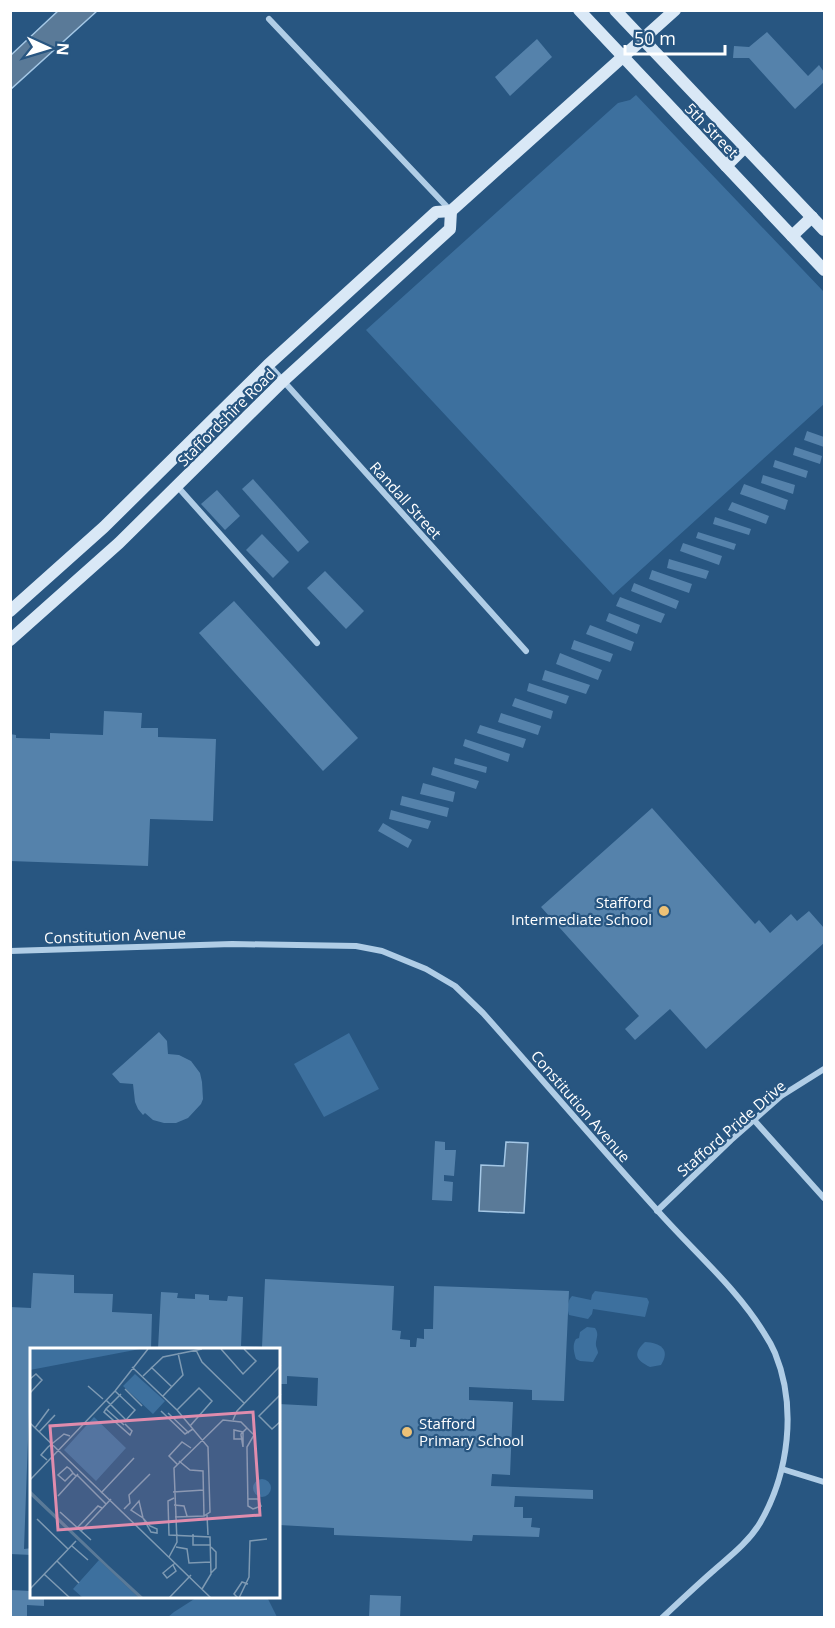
<svg xmlns="http://www.w3.org/2000/svg" width="835" height="1628" font-family="'Open Sans',sans-serif">
<rect width="100%" height="100%" fill="#285681"/>
<!-- green -->
<g fill="#3d709e">
<path d="M636,95l188,197v112l-211,191 -247,-265 252,-227 12,-3z"/>
<path d="M349,1033l30,56 -55,28 -30,-53z"/>
<path d="M595,1291l52,7 2,4 -4,15 -52,-8 -1,5 -4,5 -19,-4c-2,-6 -2,-14 3,-19l19,4 1,-5z"/>
<path d="M587,1327l8,1c5,7 0,11 1,18 1,3 2,5 2,7l-5,9 -13,-1 -4,-2c-2,-7 -4,-14 0,-20l3,-1 1,-6z"/>
<path d="M645,1342c15,1 26,7 16,23l-11,2c-15,-7 -17,-14 -5,-25z"/>
<path d="M199,1596l68,1 10,20h-109l6,-5z"/>
</g>
<!-- water -->
<g fill="#5a7a98" stroke="#a5c8e6" stroke-width="1.5">
<path d="M59,10l38,1 -86,78v-34z"/>
<path d="M506,1142l22,1 -4,70 -45,-2 2,-46 23,1z"/>
</g>
<!-- building -->
<g fill="#5582ab">
<path d="M767,32l41,44 11,-11 5,7v10l-29,27 -46,-51h-16l1,-12 15,1z"/>
<path d="M537,39l15,18 -42,39 -15,-19z"/>
<path d="M807,431l17,6v10l-20,-7z"/>
<path d="M795,447l27,9 -2,8 -27,-9z"/>
<path d="M775,460l33,11 -2,7 -33,-11z"/>
<path d="M763,475l32,10 -2,9 -32,-11z"/>
<path d="M253,479l56,63 -11,10 -56,-63z"/>
<path d="M744,484l44,16 -3,10 -45,-16z"/>
<path d="M217,490l23,26 -15,14 -24,-26z"/>
<path d="M732,502l37,14 -3,8 -38,-14z"/>
<path d="M715,517l36,12 -2,6 -36,-11z"/>
<path d="M698,532l38,12 -2,6 -38,-12z"/>
<path d="M262,534l27,28 -16,16 -27,-28z"/>
<path d="M683,543l39,13 -3,9 -39,-14z"/>
<path d="M669,559l40,12 -3,8 -39,-11z"/>
<path d="M652,570l40,14 -3,9 -40,-14z"/>
<path d="M325,571l39,40 -18,18 -39,-41z"/>
<path d="M634,583l45,18 -3,8 -45,-18z"/>
<path d="M620,597l45,17 -4,9 -45,-17z"/>
<path d="M234,601l124,137 -35,33 -124,-138z"/>
<path d="M609,613l31,12 -3,9 -31,-13z"/>
<path d="M590,625l44,17 -3,9 -45,-17z"/>
<path d="M574,640l39,14 -3,8 -39,-13z"/>
<path d="M560,653l42,17 -4,10 -42,-16z"/>
<path d="M545,670l45,15 -4,9 -44,-14z"/>
<path d="M529,683l40,13 -3,8 -39,-13z"/>
<path d="M515,698l38,13 -2,8 -39,-13z"/>
<path d="M104,711l38,2 -1,15h17v9l58,2 -3,82 -63,-2 -2,47 -138,-5v-127l6,1v3l34,1v-6l53,2z"/>
<path d="M501,713l40,13 -3,9 -40,-13z"/>
<path d="M480,725l46,14 -3,9 -46,-15z"/>
<path d="M465,739l45,15 -2,8 -45,-16z"/>
<path d="M455,758l32,9 -1,6 -32,-9z"/>
<path d="M433,767l46,14 -3,8 -45,-14z"/>
<path d="M423,783l32,9 -2,10 -33,-8z"/>
<path d="M402,796l47,12 -2,9 -47,-12z"/>
<path d="M652,808l103,116 4,-4 11,13 21,-19 6,7 12,-10 15,17v15l-118,106 -36,-40 -35,31 -10,-11 14,-13 -98,-109z"/>
<path d="M391,810l40,11 -3,8 -39,-10z"/>
<path d="M383,823l29,17 -4,8 -30,-17z"/>
<path d="M159,1032l8,9 1,13 11,1 12,6 9,12 2,9 1,17 -2,5 -13,14 -12,5h-12l-11,-3 -8,-7 -2,2 -5,-6 -3,-7 -2,-18 -13,-1 -8,-9z"/>
<path d="M435,1141l10,1v8h11l-2,26 -10,-1v6l9,1 -1,19 -20,-1z"/>
<path d="M33,1273l41,2v18l39,1 -1,18 40,2 -1,35h-119v63h-3l-5,137 8,-1v7l-22,-1v-247l21,1z"/>
<path d="M265,1279l129,7 -2,44 9,1 -1,8 10,1v7h6l1,-9 7,1v-10h9l1,-43 135,5 -5,110 -32,-1v-10l-63,-3v13l44,2 -3,73 -18,-1 -1,12 102,4v9l-78,-3 -1,11h9v11h9l-1,9 9,1 -1,9 -66,-2 -1,6 -138,-6v-7l-55,-3v-121l38,2 1,-28 -31,-2v8h-8v-35h-121l3,-57 17,1 -1,5 18,1v-5l14,1v5l18,1 1,-5 15,1 -2,49 21,1z"/>
<path d="M10,1590l20,1v5h14v10l-17,-1v13h-17z"/>
<path d="M370,1595l31,1 -1,22h-31z"/>
</g>
<g fill="none" stroke-linecap="round" stroke-linejoin="round">
<!-- street -->
<g stroke="#b0cde6" stroke-width="6">
<path d="M269,19l182,192"/>
<path d="M269,365l257,286"/>
<path d="M177,486l140,157"/>
<path d="M10,951l222,-7 124,2 26,5 44,18 29,17 28,27c58,65 115,132 174,197 36,41 79,77 107,123 4,6 8,13 11,20 22,54 14,120 -15,170 -12,20 -31,34 -48,49 -17,15 -33,30 -50,46"/>
<path d="M754,1120l70,78"/>
<path d="M657,1211l74,-71 50,-44 43,-27"/>
<path d="M782,1469l42,13"/>
</g>
<!-- secondary -->
<g stroke="#d9e8f6" stroke-width="12">
<path d="M579,10l245,260"/>
<path d="M615,10l209,220"/>
<path d="M726,166l19,-19"/>
<path d="M792,236l20,-19"/>
<path d="M10,611l94,-84 164,-162 168,-153 15,-1 224,-201"/>
<path d="M10,640l109,-97 164,-162 167,-152 1,-18"/>
</g>
</g>
<!-- markers -->
<g fill="#edc277" stroke="#285681" stroke-width="2">
<circle cx="664" cy="911" r="6"/>
<circle cx="407" cy="1432" r="6"/>
</g>
<g text-anchor="middle" dominant-baseline="central" stroke-width="4.5" stroke-linejoin="round" paint-order="stroke">
<!-- street labels -->
<g font-size="15" fill="#fff" stroke="#285681">
<text transform="translate(712 130) rotate(46)">5th Street</text>
<text transform="translate(226 417) rotate(-45)">Staffordshire Road</text>
<text transform="translate(406 500) rotate(48)">Randall Street</text>
<text transform="translate(115 935) rotate(-2)">Constitution Avenue</text>
<text transform="translate(581 1106) rotate(49)">Constitution Avenue</text>
<text transform="translate(731 1128) rotate(-41)">Stafford Pride Drive</text>
</g>
<!-- poi labels -->
<g font-size="15" fill="#fff" stroke="#285681" text-anchor="end">
<text x="652" y="902">Stafford<tspan x="652" dy="17">Intermediate School</tspan></text>
<text x="419" y="1423" text-anchor="start">Stafford<tspan x="419" dy="17">Primary School</tspan></text>
</g>
</g>
<!-- overview -->
<g transform="translate(30 1348)">
<rect width="250" height="250" fill="#285681"/>
<path d="M0,1h110l-110,21zM105,26l30,27 -12,13 -30,-28zM64,69l32,31 -30,33 -32,-31zM223 140a9 9 0 1 1 18 0a9 9 0 1 1-18 0ZM69,212l39,37 -55,1 -10,-9z" fill="#3d709e"/>
<path d="M0,142l79,76 35,32h-5l-109,-103z" fill="#5a7a98"/>
<path fill="none" stroke="#7e9ab3" stroke-width="1.5" d="M191,1l22,25 13,-13 -12,-12M166,2l6,12 42,41M102,19l45,43 31,37 2,65 -6,4 -29,1M121,19l21,20M113,28l20,-19 39,-8M0,31l6,-5 6,6 -12,13M58,38l15,13M95,41l17,17M91,46l-15,15 18,16M251,46l-22,22 13,13 9,-8M133,48l20,-21 -5,-22M76,52l20,20 9,-10 -20,-19M76,61l-2,3 26,23 2,-4 -7,-7M147,62l22,-22 13,13 -22,25M131,63l24,23 8,-5M138,65l21,20M203,72l4,-9 44,-46M0,75l181,175M5,80l14,-19M9,84l16,-17M213,84v15l-2,-12v-1l6,-6M211,91h-7v-9l9,2M17,112l-6,-5 7,-8 16,-13 6,2M149,113l11,9 13,1 1,45M147,116l-8,-8 13,-14 9,6M43,125l-8,8 -7,-6 9,-8 3,2 3,4 3,3M47,127l29,29M0,132l85,-89 33,-42M143,144l31,-2M71,145l33,-35M28,148l20,-22M144,150l-6,3 1,34 41,2 1,37 -9,15M144,157l10,1 3,10M94,161l6,-6 -1,-8 21,-21M30,164l31,28M177,167l1,20M113,170l8,14 6,1v-4l-7,-3 -7,-8 -12,-8 8,-9 4,17M7,171l31,30M47,180l21,-22 4,2M51,183l30,-32M163,186v11h18M42,198l16,14M146,199l11,2 2,14 22,-1M181,199l5,5v16l-5,5M139,209l8,-15 -3,-74 49,-48 18,2 13,13 -7,12v3l1,56 5,3 8,-3 -3,-7h-10M27,213l22,22M143,217l3,6 -9,7 -4,-5 12,-10M14,226l26,24M0,241l46,-48M139,250l22,-23M208,250l-4,-4 8,-12 6,2M209,250l10,-21 1,-36 17,-2"/>
<path fill="#e08cad" fill-opacity="0.15" stroke="#e08cad" stroke-width="3" d="M223,64l7,103 -202,15 -8,-104z"/>
<rect width="250" height="250" fill="none" stroke="#fff" stroke-width="3"/>
</g>
<!-- border -->
<rect width="835" height="1628" fill="none" stroke="#ffffff" stroke-width="24"/>
<!-- north arrow -->
<g transform="translate(48 48) rotate(94)" stroke="#285681" stroke-width="4.5" paint-order="stroke">
<path d="M0-4.5L10 22L0 15L-10 22Z" fill="#ffffff"/>
<text y="-9" font-size="16" font-weight="bold" text-anchor="middle" fill="#ffffff">N</text>
</g>
<!-- scale -->
<path d="M625 45v9h100v-9" fill="none" stroke="#ffffff" stroke-width="3"/>
<text x="634" y="45" font-size="18" fill="#ffffff" stroke="#285681" stroke-width="4.5" paint-order="stroke">50 m</text>
</svg>
